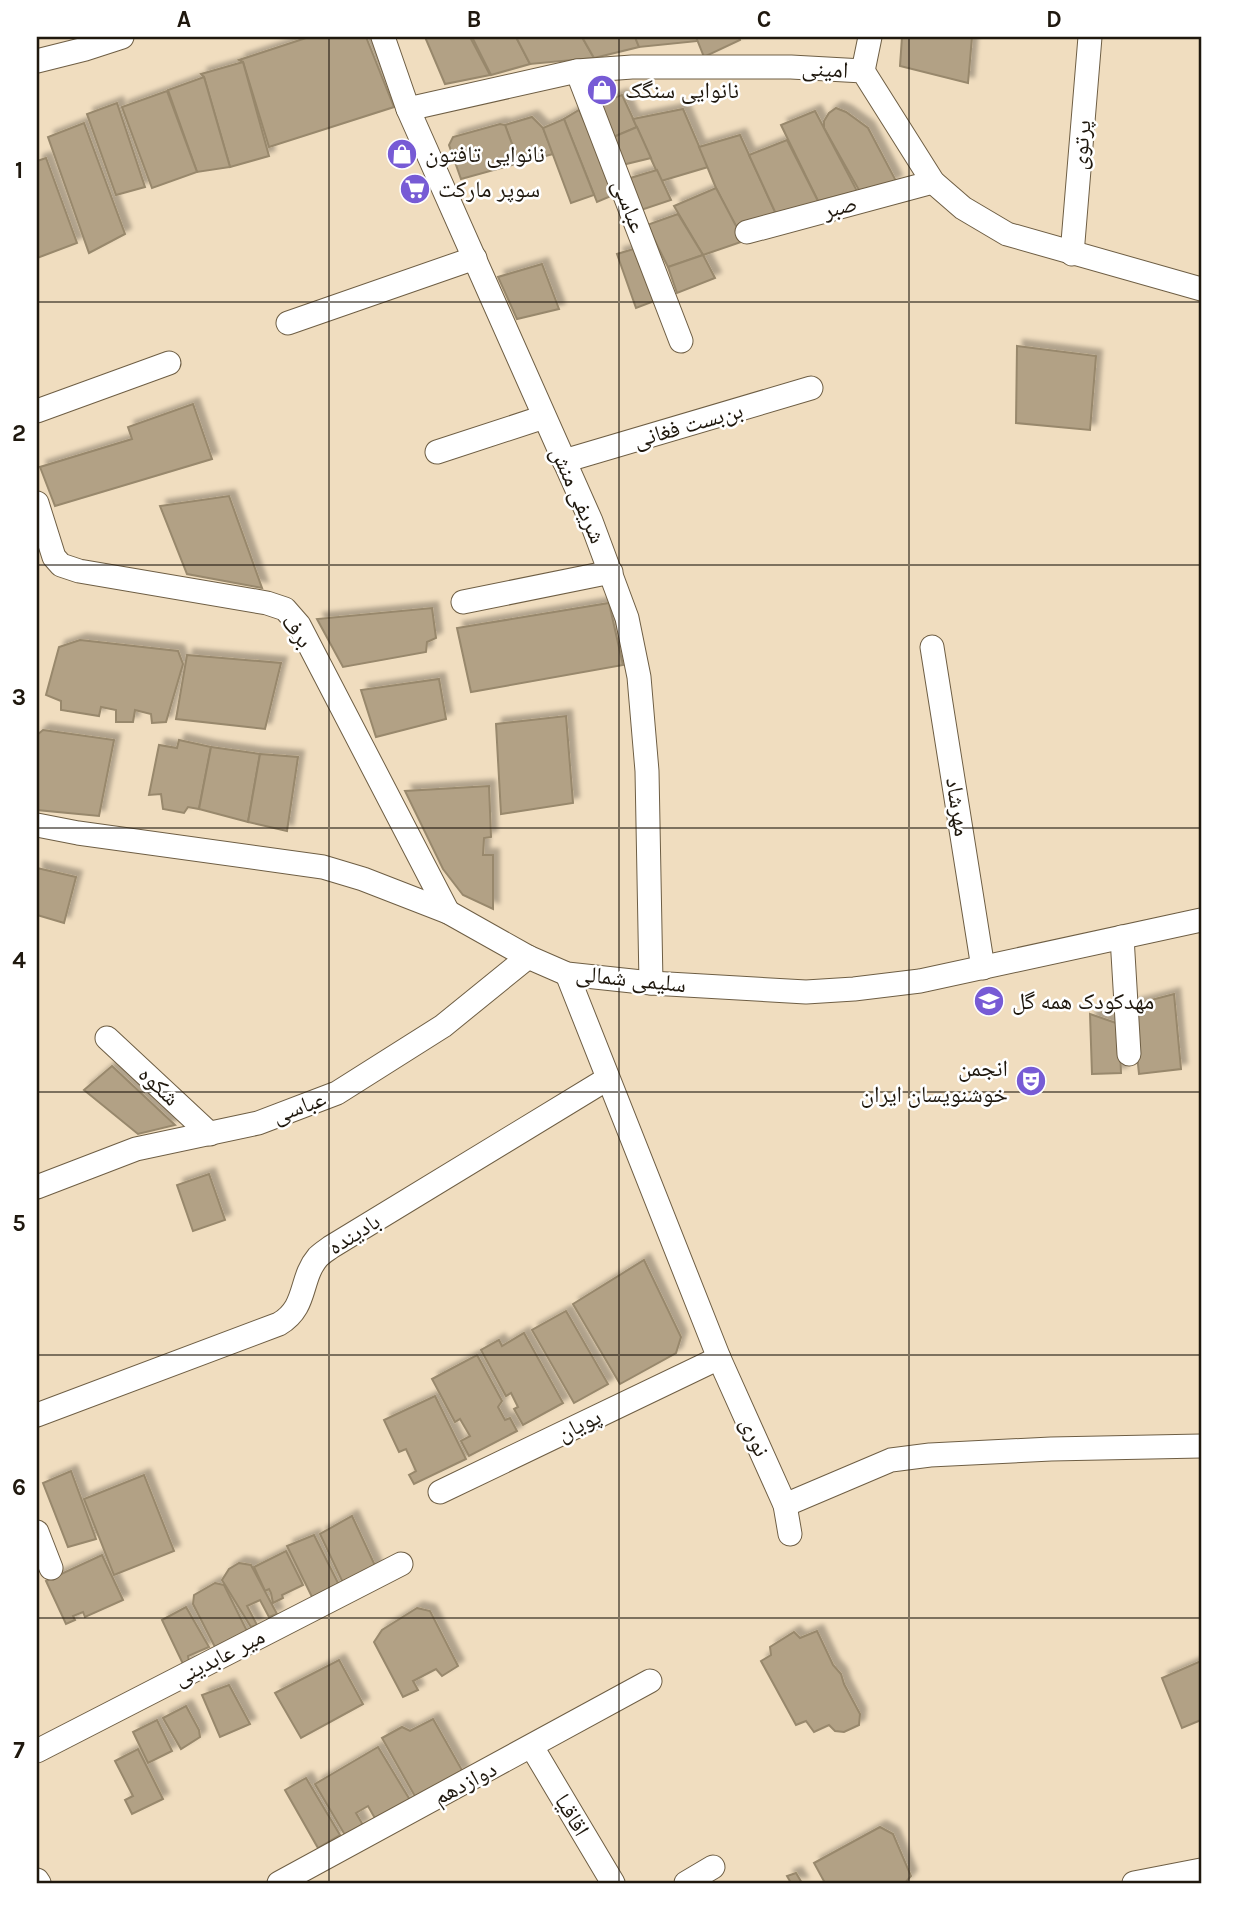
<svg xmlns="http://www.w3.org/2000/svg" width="1238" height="1920" font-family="Karla,'Noto Naskh Arabic',sans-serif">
<defs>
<filter id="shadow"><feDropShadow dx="6" dy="-6" stdDeviation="2" flood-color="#0004"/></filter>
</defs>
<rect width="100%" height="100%" fill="#f0ddbf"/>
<!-- building -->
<g fill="#b2a185" stroke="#98886c" stroke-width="2" filter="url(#shadow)">
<path d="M309,37h57l28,70 -125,40 -26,-85 -4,-2z"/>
<path d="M425,37h45l20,38 -45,9z"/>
<path d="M472,37h44l14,27 -39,11z"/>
<path d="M516,37h66l12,21 -64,6z"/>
<path d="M582,37h53l4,10 -45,11z"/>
<path d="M635,37h61l2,4 -59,6z"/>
<path d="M696,37h43l1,3 -36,17z"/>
<path d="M902,37h70l-4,46 -68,-17z"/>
<path d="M243,62l26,94 -39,11 -26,-90 -3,-3z"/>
<path d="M204,77l26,90 -33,5 -29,-82z"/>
<path d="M167,91l30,81 -45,16 -30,-81z"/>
<path d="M622,95l15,32 -26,11 -12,-35z"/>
<path d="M117,103l28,84 -29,8 -29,-81z"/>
<path d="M836,108l10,4 22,16 28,53 -32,18 -40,-71v-7l5,-8z"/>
<path d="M683,109l25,58 -47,14 -28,-62z"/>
<path d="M579,110l39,83 -21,9 -33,-83z"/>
<path d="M815,111l42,80 -39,10 -37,-76z"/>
<path d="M532,117l11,11 10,26 -34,9 -14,-38z"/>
<path d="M564,119l30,76 -23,8 -28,-75z"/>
<path d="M84,123l41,111 -36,19 -41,-116z"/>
<path d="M500,124l5,1 14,38 -58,16 -12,-34 4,-8z"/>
<path d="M637,127l14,31 -29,7 -11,-27z"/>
<path d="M740,135l36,79 -40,13 -20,-39 -17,-41z"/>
<path d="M787,140l34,67 -45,7 -27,-59z"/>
<path d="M46,158l31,85 -40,15v-97z"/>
<path d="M657,170l14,30 -33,11 -11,-32z"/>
<path d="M716,188l28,53 -41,14 -29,-49z"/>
<path d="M678,214l25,41 -35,12 -21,-42z"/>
<path d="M637,248l20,52 -21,8 -19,-54z"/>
<path d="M703,255l12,23 -38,15 -9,-26z"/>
<path d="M542,264l17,45 -42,10 -19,-42z"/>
<path d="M1017,346l79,10 -6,74 -74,-7z"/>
<path d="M193,404l19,55 -157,47 -15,-39 92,-28 -4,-12z"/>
<path d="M229,496l33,92 -75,-14 -27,-68z"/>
<path d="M609,603l14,62 -152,27 -14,-64z"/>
<path d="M432,608l4,30 -9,4 -1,10 -83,15 -26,-48z"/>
<path d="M80,640l98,11 5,13 -17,58 -14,1 -1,-9 -16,-4 -2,12h-17v-12l-15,-3 -2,9 -38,-6v-9l-15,-6 13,-48z"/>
<path d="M187,655l94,8 -16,66 -89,-10z"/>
<path d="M439,679l7,40 -70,18 -15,-47z"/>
<path d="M566,716l7,87 -72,11 -5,-90z"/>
<path d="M43,730l71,10 -15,76 -62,-6v-75z"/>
<path d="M179,740l32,7 -12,62 -11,-2 -4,6 -21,-4 -2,-15 -12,1 10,-50 18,3z"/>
<path d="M211,747l49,7 -12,68 -49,-13z"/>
<path d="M260,754l38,3 -11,74 -39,-9z"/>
<path d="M489,786l2,51 -7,1 -1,17h10v54l-30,-14 -20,-26 -38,-78z"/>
<path d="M37,868l39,9 -12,46 -27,-8z"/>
<path d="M1174,994l7,75 -42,5 -7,-69z"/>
<path d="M1090,1014l29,10 2,49 -29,1z"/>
<path d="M112,1066l63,59 -37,9 -54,-44z"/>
<path d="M209,1174l16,46 -32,11 -16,-46z"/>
<path d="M644,1260l37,77 -5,16 -56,31 -47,-80z"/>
<path d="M566,1311l42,73 -34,19 -42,-73z"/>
<path d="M524,1333l39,70 -40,22 -9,-16 4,-2 -7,-14 -5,3 -25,-46 18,-10 3,6z"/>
<path d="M477,1355l25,46 -4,6 7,13 5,-2 7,13 -48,25 -8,-15 9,-5 -10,-17 -5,3 -23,-43z"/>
<path d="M435,1396l31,63 -52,25 -5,-9 7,-4 -10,-22 -7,3 -15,-32z"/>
<path d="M71,1471l25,68 -28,8 -25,-64z"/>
<path d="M144,1475l30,76 -60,24 -30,-76z"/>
<path d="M352,1516l26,56 -33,15 -25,-53z"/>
<path d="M314,1535l26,52 -27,12 -26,-53z"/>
<path d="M286,1551l17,34 -21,10 1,3 -10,5 -2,-10 -2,-4 -4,2 -11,-24z"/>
<path d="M102,1555l21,45 -38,17 -2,-5 -10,4 2,4 -9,4 -20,-43z"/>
<path d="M239,1563l12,2 26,49 -8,3 -9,-17 -13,6 10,19 -6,2 -29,-47 7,-11z"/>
<path d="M215,1583l9,2 25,50 -33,14 -23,-45 1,-9z"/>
<path d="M186,1607l23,40 -21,9 1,5 -6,3 -21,-44z"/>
<path d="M417,1608l13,3 28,55 -16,10 -6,-7 -23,12 5,9 -15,7 -29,-55 8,-12z"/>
<path d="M817,1631l16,34 8,9 3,10 16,30 -1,11 -15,7 -9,-1 -6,-6 -15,7 -8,-11 -10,4 -35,-64 10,-6 -1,-8 24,-15 6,6z"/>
<path d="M339,1660l24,44 -62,34 -26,-45z"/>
<path d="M1201,1661v59l-19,8 -20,-50z"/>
<path d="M229,1685l21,39 -30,13 -18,-42z"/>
<path d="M186,1706l13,24 1,7 -19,12 -18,-31z"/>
<path d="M433,1719l30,53 -47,26 -34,-60 20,-11 8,4z"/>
<path d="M157,1720l15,31 -24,12 -15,-31z"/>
<path d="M378,1747l32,53 -34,20 -8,-14 -12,7 7,12 -18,10 -30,-51z"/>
<path d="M138,1749l25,50 -31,15 -7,-14 8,-4 -18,-35z"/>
<path d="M306,1778l34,57 -22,13 -33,-58z"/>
<path d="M880,1827l13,7 18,42 -6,7h-80l-11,-20z"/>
<path d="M796,1873l6,10h-11l-4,-7z"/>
</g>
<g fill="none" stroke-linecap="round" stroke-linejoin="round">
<!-- street casing -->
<g stroke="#6e5e44" stroke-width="25">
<g id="street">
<path d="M383,37l25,72 183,412 36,97 12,59 8,94 4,212"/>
<path d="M37,61l48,-12 37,-12"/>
<path d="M577,71l104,270"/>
<path d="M863,71l7,-34"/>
<path d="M408,109l169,-38 55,-4h159l72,4 70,111 30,26 44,26 194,55"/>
<path d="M747,232l186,-50"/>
<path d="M1072,254l18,-217"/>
<path d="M288,323l187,-65"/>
<path d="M37,411l132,-48"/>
<path d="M437,452l107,-35"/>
<path d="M564,461l247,-73"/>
<path d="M37,503l17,54 7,8 18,6 188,32 18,6 14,16 149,287"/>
<path d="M463,602l148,-30"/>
<path d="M932,647l51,321"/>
<path d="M37,825l41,8 245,34 40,12 85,33 80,45 39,17 84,9 155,9 48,-3 66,-8 281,-61"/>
<path d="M1122,937l7,117"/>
<path d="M567,974l152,384 66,147 106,-45 39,-5 121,-6 150,-3"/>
<path d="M107,1038l103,96"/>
<path d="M37,1187l99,-38 122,-26 79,-30 106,-67 85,-69"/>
<path d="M37,1415l242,-91c29,-17 20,-45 39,-67 4,-4 9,-7 13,-10l276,-168"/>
<path d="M440,1492l279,-134"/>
<path d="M785,1505l5,29"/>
<path d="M37,1532l14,36"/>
<path d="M532,1747l81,136"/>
<path d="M37,1751l364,-187"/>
<path d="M37,1880l2,3"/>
<path d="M279,1883l371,-202"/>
<path d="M686,1883l27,-16"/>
<path d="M1134,1883l67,-13"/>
</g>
</g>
<!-- street -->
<use href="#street" stroke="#fff" stroke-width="23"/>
</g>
<!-- grid -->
<path fill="none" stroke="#1f180e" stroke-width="2" stroke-opacity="0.55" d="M329,37v1846M619,37v1846M909,37v1846M37,302h1164M37,565h1164M37,828h1164M37,1092h1164M37,1355h1164M37,1618h1164"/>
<!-- icons -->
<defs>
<g id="shop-disc" transform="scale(1.575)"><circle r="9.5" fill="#775bd5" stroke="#fff"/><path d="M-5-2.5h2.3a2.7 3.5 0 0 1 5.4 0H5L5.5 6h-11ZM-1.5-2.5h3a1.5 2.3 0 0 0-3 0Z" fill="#fff"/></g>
<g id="supermarket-disc" transform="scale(1.575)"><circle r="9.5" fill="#775bd5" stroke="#fff"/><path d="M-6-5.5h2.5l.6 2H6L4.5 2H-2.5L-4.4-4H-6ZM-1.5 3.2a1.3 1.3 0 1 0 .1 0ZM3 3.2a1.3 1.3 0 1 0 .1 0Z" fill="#fff"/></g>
<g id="school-disc" transform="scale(1.575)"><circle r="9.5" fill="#775bd5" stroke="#fff"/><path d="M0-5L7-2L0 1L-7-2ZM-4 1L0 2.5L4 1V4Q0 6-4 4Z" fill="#fff"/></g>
<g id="theatre-disc" transform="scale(1.575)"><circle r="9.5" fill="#775bd5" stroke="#fff"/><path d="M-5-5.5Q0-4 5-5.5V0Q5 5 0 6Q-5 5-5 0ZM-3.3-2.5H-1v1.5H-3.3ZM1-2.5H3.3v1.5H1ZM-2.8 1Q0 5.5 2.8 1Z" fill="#fff"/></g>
</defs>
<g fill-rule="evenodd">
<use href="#shop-disc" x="602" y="90"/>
<use href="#shop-disc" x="402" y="154"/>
<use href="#supermarket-disc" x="415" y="189"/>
<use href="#school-disc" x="989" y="1001"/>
<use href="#theatre-disc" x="1031" y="1081"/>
</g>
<g text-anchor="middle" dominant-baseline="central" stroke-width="5" stroke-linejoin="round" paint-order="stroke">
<!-- street labels -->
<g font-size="23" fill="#1f180e" stroke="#fff">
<text transform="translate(825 69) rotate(3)">امینی</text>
<text transform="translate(1081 145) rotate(-85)">پرتوی</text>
<text transform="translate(629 206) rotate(69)">عباسی</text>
<text transform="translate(840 207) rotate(-15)">صبر</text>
<text transform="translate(688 425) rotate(-16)">بن‌بست فغانی</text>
<text transform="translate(578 495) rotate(66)">شریفی منش</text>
<text transform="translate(297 631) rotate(54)">برف</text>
<text transform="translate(958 807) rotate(81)">مهرشاد</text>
<text transform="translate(631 979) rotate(6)">سلیمی شمالی</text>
<text transform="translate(159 1086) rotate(43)">شکوه</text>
<text transform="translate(299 1107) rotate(-20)">عباسی</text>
<text transform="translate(354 1234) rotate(-32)">بادینده</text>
<text transform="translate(579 1425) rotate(-26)">پویان</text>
<text transform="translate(755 1437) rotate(66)">نوری</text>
<text transform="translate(219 1657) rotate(-27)">میر عابدینی</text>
<text transform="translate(465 1783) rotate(-28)">دوازدهم</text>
<text transform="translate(572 1815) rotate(59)">اقاقیا</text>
</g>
<!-- poi labels -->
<g font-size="23" fill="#1f180e" stroke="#fff" text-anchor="start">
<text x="625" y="90">نانوایی سنگک</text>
<text x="425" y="154">نانوایی تافتون</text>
<text x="438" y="189">سوپر مارکت</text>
<text x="1012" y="1001">مهدکودک همه گل</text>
<text x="1008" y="1068" text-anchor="end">انجمن<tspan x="1008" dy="26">خوشنویسان ایران</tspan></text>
</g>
</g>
<!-- border -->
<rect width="1238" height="1920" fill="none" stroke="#ffffff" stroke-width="77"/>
<rect x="38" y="38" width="1162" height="1844" fill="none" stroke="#1f180e" stroke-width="2.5"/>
<g font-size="23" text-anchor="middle" font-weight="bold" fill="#1f180e">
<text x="184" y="27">A</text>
<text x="474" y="27">B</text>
<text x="764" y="27">C</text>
<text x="1054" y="27">D</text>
<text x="19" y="178">1</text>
<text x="19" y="441">2</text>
<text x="19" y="705">3</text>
<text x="19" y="968">4</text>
<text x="19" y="1231">5</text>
<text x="19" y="1495">6</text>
<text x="19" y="1758">7</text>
</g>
</svg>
